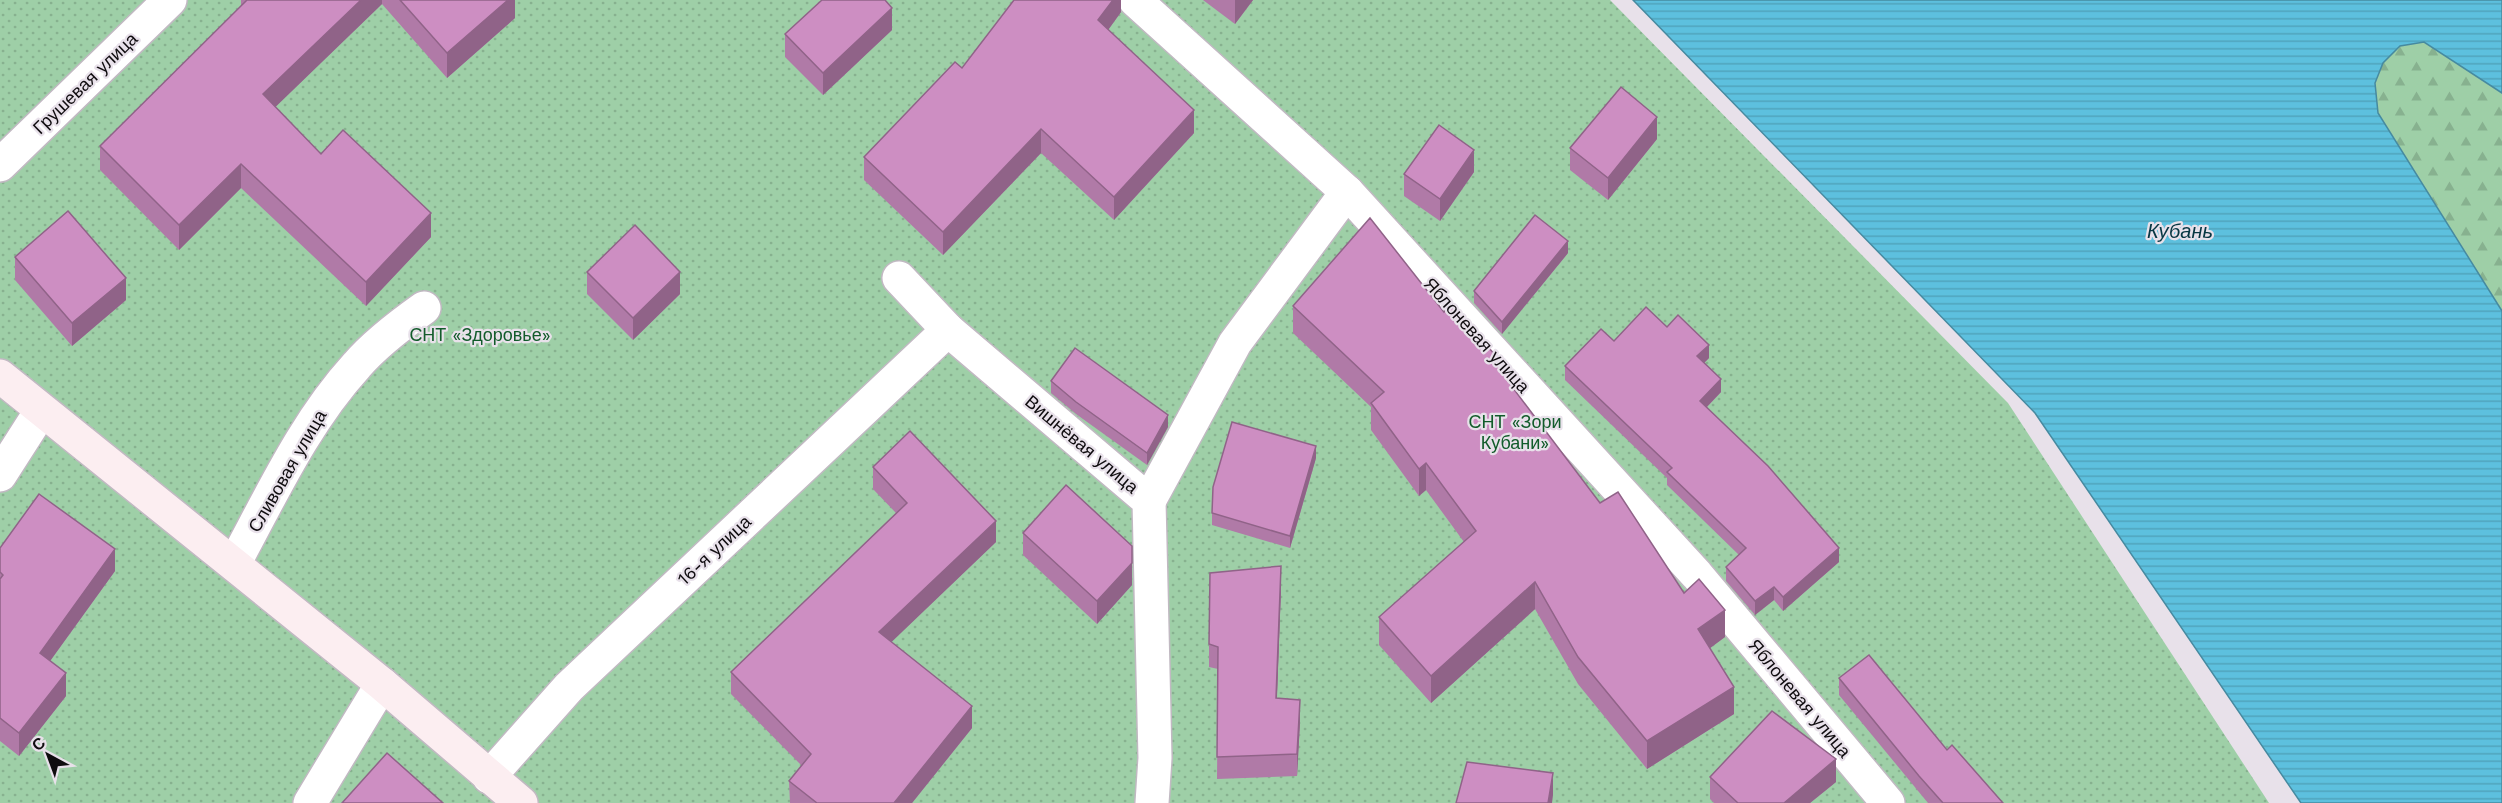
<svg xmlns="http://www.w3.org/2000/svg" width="2502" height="803" font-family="'Work Sans',sans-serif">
<defs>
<pattern id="grass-dots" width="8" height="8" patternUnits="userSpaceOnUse" patternTransform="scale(1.5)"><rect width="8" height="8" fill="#9ecfa7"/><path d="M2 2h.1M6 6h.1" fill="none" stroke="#87b18f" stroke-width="1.8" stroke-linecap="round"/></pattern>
<pattern id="forest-firs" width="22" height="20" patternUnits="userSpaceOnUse" patternTransform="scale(1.5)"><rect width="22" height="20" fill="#9ecfa7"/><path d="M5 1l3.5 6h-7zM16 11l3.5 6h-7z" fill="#87b18f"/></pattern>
<pattern id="water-rules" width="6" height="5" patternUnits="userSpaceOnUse" patternTransform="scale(1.5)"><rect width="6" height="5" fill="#5dc0de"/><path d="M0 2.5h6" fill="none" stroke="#50a4bd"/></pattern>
</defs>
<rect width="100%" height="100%" fill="#e8e1ea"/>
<!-- grass -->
<path fill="url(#grass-dots)" d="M0,0h1610l398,403 261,400h-2269z"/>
<!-- forest -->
<path fill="url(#forest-firs)" d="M2424,42l78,51v218l-124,-198 -3,-30 8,-20 17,-17z"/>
<!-- water -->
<path fill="url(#water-rules)" stroke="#468aa0" stroke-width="1.5" d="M1633,0h869v93l-78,-51 -24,4 -17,17 -8,20 3,30 124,198v492h-201l-266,-390z"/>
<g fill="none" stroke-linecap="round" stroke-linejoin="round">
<!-- street casing -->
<g stroke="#c1b9c2" stroke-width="36">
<g id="street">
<path d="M1135,0l212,192 350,383 191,228"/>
<path d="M0,165l170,-165"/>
<path d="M899,278l49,52 201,171 6,257 -3,45"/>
<path d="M0,475l41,-64"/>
<path d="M1149,501l86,-158 112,-151"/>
<path d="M234,564c37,-68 70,-141 123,-199 19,-22 43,-40 67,-57"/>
<path d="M489,777l80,-90 379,-357"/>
<path d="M310,803l72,-119"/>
</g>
</g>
<!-- secondary casing -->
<g stroke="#c1b9c2" stroke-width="36">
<path id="secondary" d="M0,376l382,308 139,119"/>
</g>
<!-- street -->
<use href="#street" stroke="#fff" stroke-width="33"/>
<!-- secondary -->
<use href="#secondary" stroke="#fceef1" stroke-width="33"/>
</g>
<!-- wall -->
<g fill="#b07aa7">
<path d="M241,0h274v18l-68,60 -65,-74 -107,103 46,47 110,83 -65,69 -125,-118 -62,62 -79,-80v-24l141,-139z"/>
<path d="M1121,0v12l-13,18 86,103 -80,87 -73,-67 -98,102 -79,-75v-23l98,-89z"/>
<path d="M1203,0h50l-18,24z"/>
<path d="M892,30l-69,65 -38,-38v-23z"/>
<path d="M1657,139l-49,61 -38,-30v-22z"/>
<path d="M1474,172l-34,49 -36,-25v-22z"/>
<path d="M1568,253l-66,81 -28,-31v-12z"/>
<path d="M15,257l111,43 -54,46 -57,-66z"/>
<path d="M587,272l93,22 -47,46 -46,-46z"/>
<path d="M1293,306l151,6 72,81 84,110 125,134 -15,11 24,66 -87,55 -69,-85 -43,-75 -104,94 -52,-58v-28l85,-75 -38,-52 -7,6 -48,-66v-23l-78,-74z"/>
<path d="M1614,341l95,17 -5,5 17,29 -14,15 132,155 -56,49 -9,-11 -19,15 -29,-34v-14l13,-12 -72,-70v-7l-102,-98v-14z"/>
<path d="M1051,381l117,46 -21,38 -71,-51 -25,-21z"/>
<path d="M1316,458l-26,90 -78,-23v-12z"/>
<path d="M873,467l123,75 -105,100 81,86 -60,75h-122l-1,-22 13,-15 -71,-72v-22l165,-159 -23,-24z"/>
<path d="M1023,533l109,52 -35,39 -74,-69z"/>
<path d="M0,548l115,23 -65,90 16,35 -47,60 -19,-15z"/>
<path d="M1281,588l-4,110 23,24 -3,54 -80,3 1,-110 -9,-2v-23z"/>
<path d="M1839,678l108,72 56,53h-75l-89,-108z"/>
<path d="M1710,777l126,5 -26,21h-96l-4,-4z"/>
</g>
<!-- shaded-wall -->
<g fill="#906388">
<path d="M361,0h21v4l-119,115v-25z"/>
<path d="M508,0h7v18l-68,60v-25z"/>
<path d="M1113,0h8v12l-23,32v-24z"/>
<path d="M1235,0h18l-18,24z"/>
<path d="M892,8v22l-69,65v-22z"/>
<path d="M1194,110v23l-80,87v-23z"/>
<path d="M1657,117v22l-49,61v-22z"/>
<path d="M1041,129v24l-98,102v-23z"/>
<path d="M1474,150v22l-34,49v-22z"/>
<path d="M241,164v24l-62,62v-25z"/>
<path d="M431,213v24l-65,69v-24z"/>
<path d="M1568,241v12l-66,81v-12z"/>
<path d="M680,272v22l-47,46v-22z"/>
<path d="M126,278v22l-54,46v-23z"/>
<path d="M1709,345v13l-12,12v-14z"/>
<path d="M1516,378v27l-6,-21z"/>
<path d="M1721,379v13l-21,22v-13z"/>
<path d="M1168,415v12l-21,38v-12z"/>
<path d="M1316,446v12l-26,90v-12z"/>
<path d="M1426,463v27l-7,6v-27z"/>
<path d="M996,521v21l-117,112v-22z"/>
<path d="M1839,548v14l-56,49v-14z"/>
<path d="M115,549v22l-75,104v-22z"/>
<path d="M1132,563v22l-35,39v-23z"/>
<path d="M1281,566v22l-5,133v-23z"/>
<path d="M1535,582v27l-104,94v-27z"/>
<path d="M1774,587v13l-19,15v-14z"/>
<path d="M1725,610v27l-27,20v-28z"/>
<path d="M66,673v23l-47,60v-23z"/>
<path d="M1734,687v27l-87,55v-28z"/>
<path d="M1300,700v22l-3,54v-22z"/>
<path d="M972,706v22l-60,75h-18z"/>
<path d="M1836,759v23l-26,21h-26z"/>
<path d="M1553,773v22l-1,8h-4z"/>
</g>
<!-- building -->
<g fill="#cd8ec2" stroke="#906388" stroke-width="1.5">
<path d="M247,0h114l-98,94 58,60 22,-24 88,83 -65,69 -125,-118 -62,61 -79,-79z"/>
<path d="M400,0h108l-61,53z"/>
<path d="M822,0h63l7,8 -69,65 -38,-39z"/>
<path d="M1014,0h99l-15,20 96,90 -80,87 -73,-68 -98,103 -79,-75 91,-95 7,6z"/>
<path d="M1621,87l36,30 -49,61 -38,-30z"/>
<path d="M1439,125l35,25 -34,49 -36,-25z"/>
<path d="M68,211l58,67 -54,45 -57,-66z"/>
<path d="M1535,215l33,26 -66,81 -28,-31z"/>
<path d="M1370,218l74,94 6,-7 66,73 -6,6 90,119 18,-11 66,101 15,-14 26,31 -27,19 36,58 -87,54 -69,-84 -43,-75 -104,94 -52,-59 97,-86 -50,-68 -7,6 -48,-66 13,-11 -91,-86z"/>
<path d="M635,225l45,47 -47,46 -46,-46z"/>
<path d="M1646,307l21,20 11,-12 31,30 -12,11 24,23 -21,22 68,65 71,82 -56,49 -9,-10 -19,14 -29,-34 20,-19 -79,-76 5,-4 -107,-102 36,-37 13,12z"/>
<path d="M1075,348l93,67 -21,38 -71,-51 -25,-21z"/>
<path d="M1232,422l84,24 -26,90 -78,-23 1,-26z"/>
<path d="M910,431l86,90 -117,111 93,74 -78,97h-77l-28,-22 22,-27 -80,-82 176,-169 -34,-36z"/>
<path d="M1066,485l66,61v17l-35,38 -74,-68z"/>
<path d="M39,494l76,55 -75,104 26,20 -47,60 -19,-15v-139l3,-4 -3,-3v-24z"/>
<path d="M1281,566l-5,132 24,2 -3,54 -80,3 1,-110 -9,-3 1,-71z"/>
<path d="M1869,655l78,95 5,-5 51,58h-60l-24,-27 -80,-98z"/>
<path d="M1772,711l64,48 -52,44h-46l-28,-26z"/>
<path d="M387,753l56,50h-101z"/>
<path d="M1467,762l86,11 -5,30h-92z"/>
</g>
<g text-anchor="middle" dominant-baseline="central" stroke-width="4.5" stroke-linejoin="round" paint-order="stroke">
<!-- street labels -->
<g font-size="18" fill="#0f0c0f" stroke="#e8e1ea">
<text transform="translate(85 83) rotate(-44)">Грушевая улица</text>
<text transform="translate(1477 335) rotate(48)">Яблоневая улица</text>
<text transform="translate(1082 444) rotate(40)">Вишнёвая улица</text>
<text transform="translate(287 471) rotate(-60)">Сливовая улица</text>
<text transform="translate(714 550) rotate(-43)">16-я улица</text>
<text transform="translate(1800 698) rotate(50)">Яблоневая улица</text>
</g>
<!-- park labels -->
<g font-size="18" fill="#115b2a" stroke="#e8e1ea">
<text x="480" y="334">СНТ «Здоровье»</text>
<text x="1515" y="421">СНТ «Зори<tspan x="1515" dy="21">Кубани»</tspan></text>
</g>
<!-- water labels -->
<g font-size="20" font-style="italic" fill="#073743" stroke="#e8e1ea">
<text x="2180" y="231">Кубань</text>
</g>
</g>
<!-- north arrow -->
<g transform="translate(48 755) rotate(319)" stroke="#e8e1ea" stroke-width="4.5" paint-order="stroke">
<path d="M0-4.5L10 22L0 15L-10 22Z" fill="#0f0c0f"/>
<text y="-9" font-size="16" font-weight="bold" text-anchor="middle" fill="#0f0c0f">С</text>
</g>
</svg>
